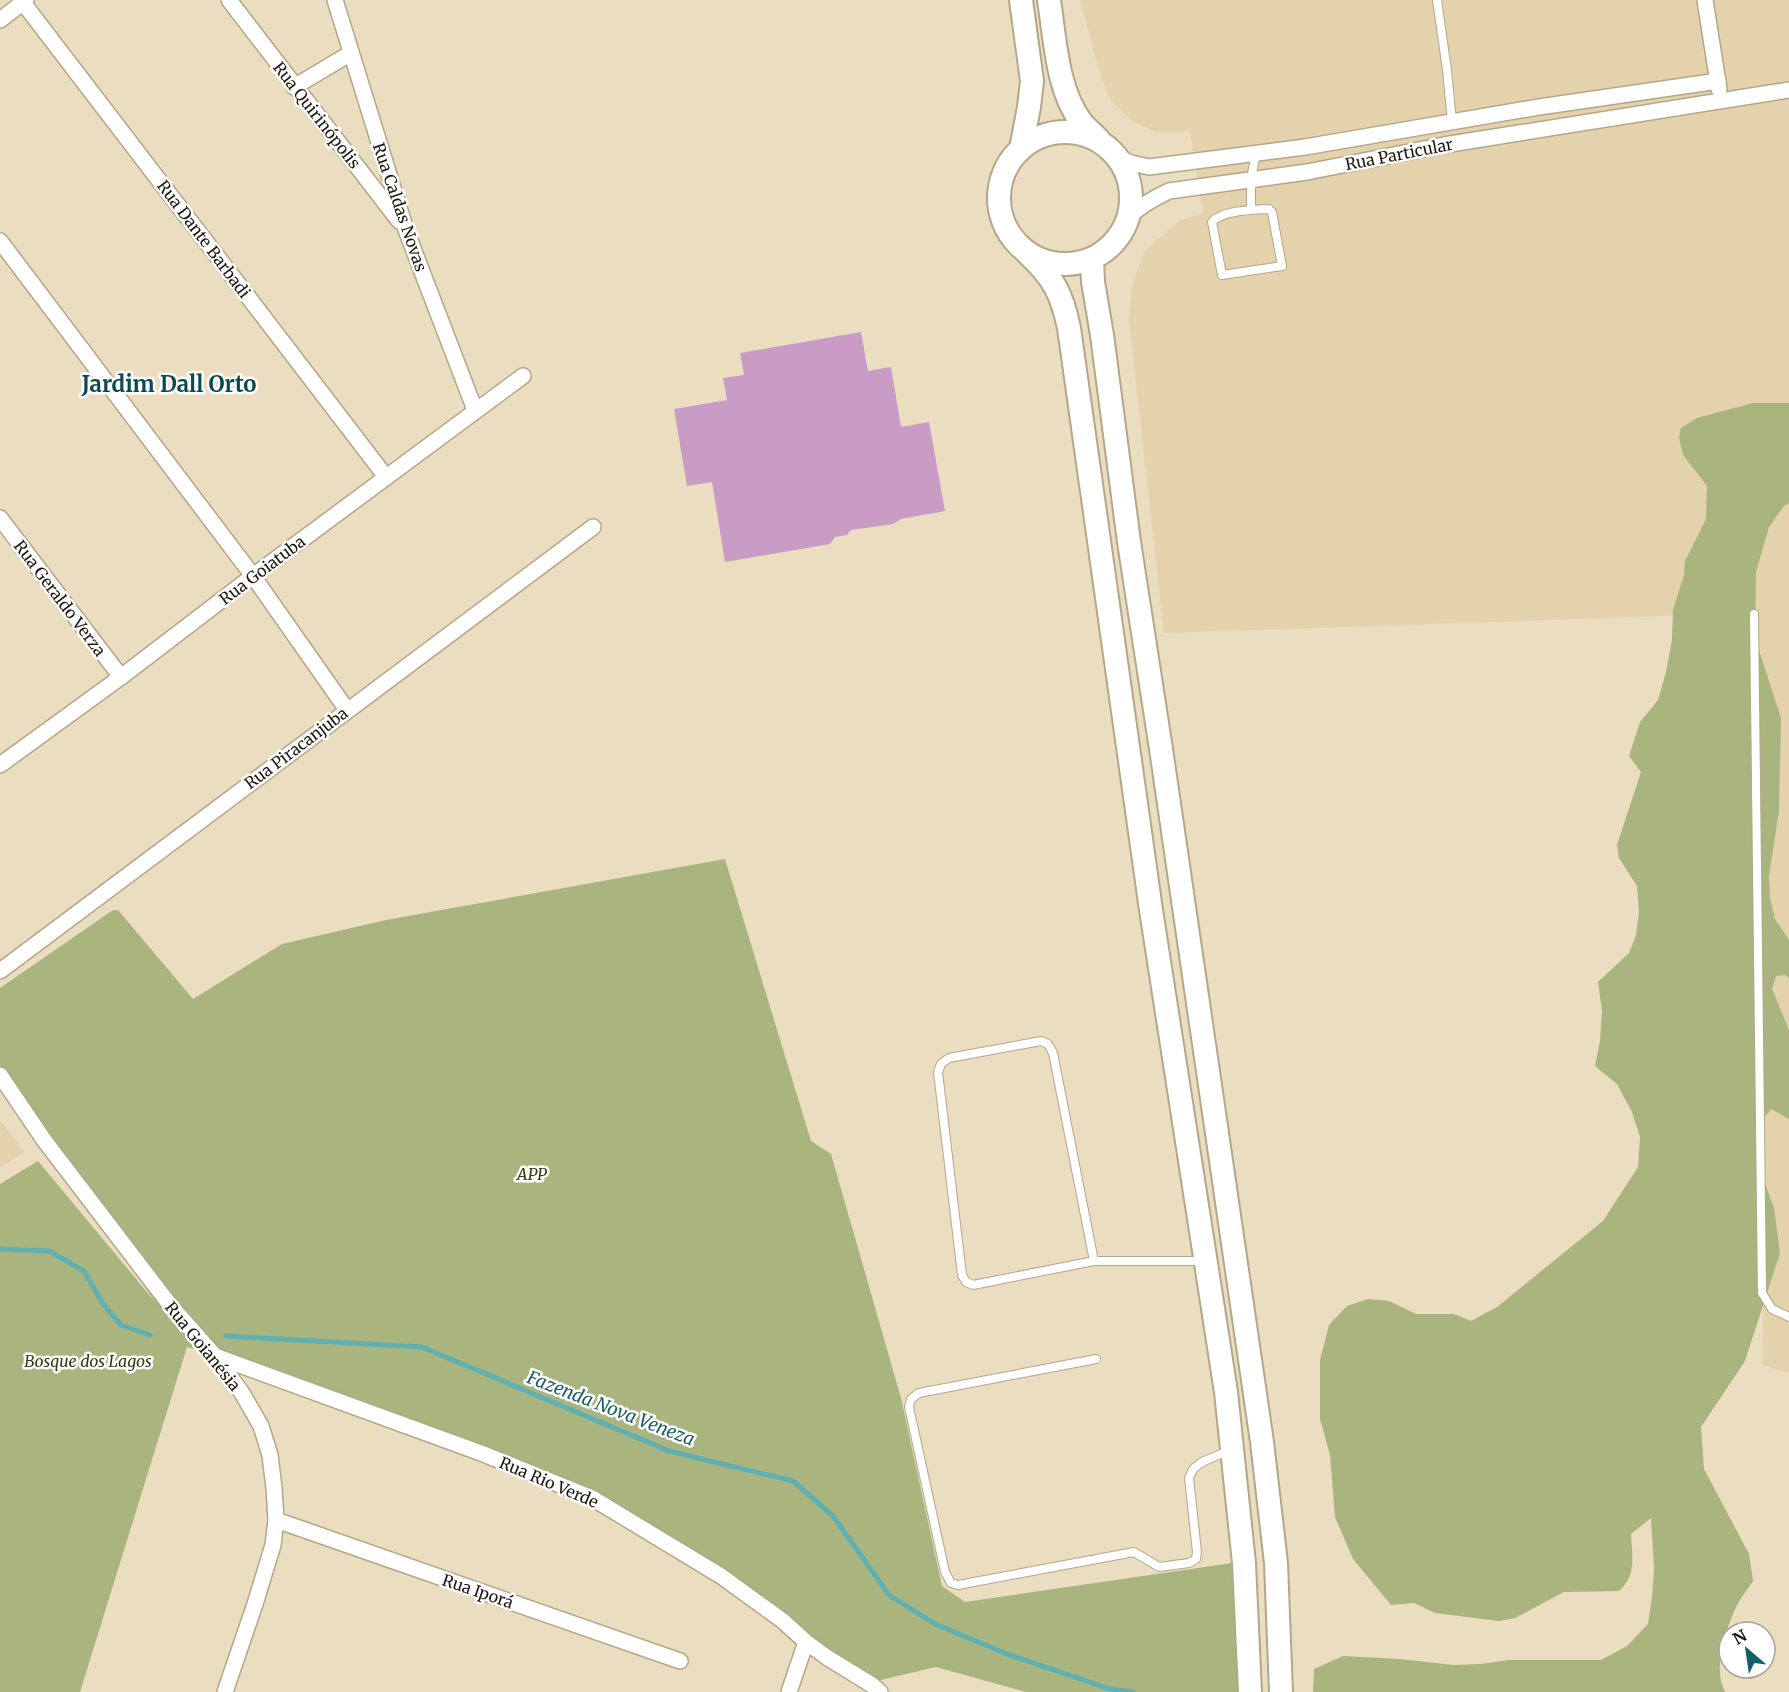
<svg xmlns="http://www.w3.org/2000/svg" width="1789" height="1692" font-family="Merriweather,serif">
<rect width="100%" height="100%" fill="#ebddbf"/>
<!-- built -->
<g fill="#e4d2ad">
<path d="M1080,0h709v1373l-27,-8 1,-43 -9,-326 -4,-383 -586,20 -35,-313 3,-35 13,-34 34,-30 24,-8 -13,-82 -35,1 -23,-11 -21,-21 -10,-23z"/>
<path d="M0,1120l25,32 -25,16z"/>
</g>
<!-- green -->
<g fill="#a9b47e">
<path d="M1753,403h36v100l-5,3 -15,21 -13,45 -1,66 26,80 -2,93 -10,65 1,22 5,21 14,21v38l-4,-3 -9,1 -4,13 17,41v89l-18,-10 -7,9 -4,18 1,36 13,36 6,45 -35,108 -44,66 3,42 45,85 4,27c-5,8 -12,16 -16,24 -11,24 -25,62 -12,87h-412l1,-23 29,-13 56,3 55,6 27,-1 28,-4h92l26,-14 21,-22 4,-27 2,-28 -3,-51 -20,16c1,22 6,41 -12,57l-55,1 -49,26 -16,3 -64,-8 -21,-10 -23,2 -38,-46 -18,-42 -5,-62 -10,-36v-59l9,-35 18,-19 21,-7 21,2 27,13h38l17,7 26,-14 106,-86 35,-54 2,-30 -8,-25 -15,-28 -22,-18 5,-25 2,-30 -4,-29 31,-29 7,-18 3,-23 -2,-26 -18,-28 -2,-13 24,-73 -12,-16 11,-34 18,-22 8,-28 6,-32 1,-30 11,-35 1,-14 21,-42 1,-33 -24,-31 -4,-18 2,-9 16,-10z"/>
<path d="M725,859l86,282 20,13 70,244 41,188 23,16 267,-39 17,129h-223l-90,-25 -64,15 -87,-64 -55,-45 -133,-78 -393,-143 -17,-5 -107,345h-80v-508l38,-23 118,142 -110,-162 -46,-74v-79l113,-78h5l75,89 89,-55 104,-24z"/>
</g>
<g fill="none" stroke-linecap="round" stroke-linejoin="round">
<!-- stream -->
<g stroke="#61b0b1" stroke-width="5">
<path d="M0,1249l49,2 35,20 19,33 18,21 29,10"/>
<path d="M226,1336l196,11 247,104 124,30 40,35 56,79 46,29 72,30 103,35 23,3"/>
</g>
</g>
<!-- building -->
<path fill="#c99cc6" d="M861,332l7,39 23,-4 10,60 28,-5 16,89 -44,8 -8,5 -42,6 -4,5 -12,2 -5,7 -105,18 -13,-80 -25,4 -13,-77 53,-9 -4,-22 21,-3 -4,-22z"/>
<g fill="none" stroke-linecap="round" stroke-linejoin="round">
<!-- lane casing -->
<g stroke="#b4a689" stroke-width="10">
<g id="lane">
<path d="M1437,0l10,70 5,52"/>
<path d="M1269,209l3,3 10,54 -60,9 -10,-53c10,-12 42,-12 57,-13z"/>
<path d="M1251,210v-31l5,-26"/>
<path d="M1754,614l8,679 10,16 17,8"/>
<path d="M1094,1261l-121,24 -7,-3 -4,-7 -24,-203 3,-8 8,-6 92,-17 7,3 5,9 41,208h109"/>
<path d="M1096,1359l-177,34 -8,6 -2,8 36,165 6,11 7,2 176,-33 25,15 30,-4 7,-4 1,-7 -8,-74 4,-9 9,-7 28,-12"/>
</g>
</g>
<!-- street casing -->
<g stroke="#b4a689" stroke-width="18">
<g id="street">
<path d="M21,0l365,477"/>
<path d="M229,0l170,221"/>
<path d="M335,0l71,230 69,180"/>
<path d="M1705,0l14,89"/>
<path d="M0,20l26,-20"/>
<path d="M294,87l57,-34"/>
<path d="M1117,157l14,6 18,4 156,-20 234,-40 179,-26"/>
<path d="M1125,220c13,-13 27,-21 44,-29l138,-19 137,-27 345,-55"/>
<path d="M0,241l253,335 94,134"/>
<path d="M0,518l121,159"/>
<path d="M0,765l121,-88 132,-101 270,-200"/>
<path d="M0,971l593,-444"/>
<path d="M0,1075l44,65 126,165 45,51 27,37 19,33 9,29 4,33 2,32 -3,25 -18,59 -30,88"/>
<path d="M215,1356l266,97 111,45 129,78 62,45 23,21 22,16 44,27 8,7"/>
<path d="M276,1520l404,141"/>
<path d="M789,1692l17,-50"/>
</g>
</g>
<!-- secondary casing -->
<g stroke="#b4a689" stroke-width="26">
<g id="secondary">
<path d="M1049,0c6,39 8,91 33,123 5,6 12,11 17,17"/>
<circle cx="1065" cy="198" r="66"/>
<path d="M1021,149l8,-42 3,-26 -11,-81"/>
<path d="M1028,254c25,23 34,40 41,74l82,582 75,482 18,171 6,129"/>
<path d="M1092,259l1,23 9,53 27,207 32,207 101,693 14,121 5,129"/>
</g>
</g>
<!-- lane -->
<use href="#lane" stroke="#fff" stroke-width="8"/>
<!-- street -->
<use href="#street" stroke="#fff" stroke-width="15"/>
<!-- secondary -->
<use href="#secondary" stroke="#fff" stroke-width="22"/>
</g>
<g text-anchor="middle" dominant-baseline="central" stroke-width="5" stroke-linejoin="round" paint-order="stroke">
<!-- street labels -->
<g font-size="16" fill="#1d180d" stroke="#fff">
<text transform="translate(317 115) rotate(52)">Rua Quirinópolis</text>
<text transform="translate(1399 154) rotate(-11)">Rua Particular</text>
<text transform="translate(400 207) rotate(71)">Rua Caldas Novas</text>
<text transform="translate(204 239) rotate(53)">Rua Dante Barbadi</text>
<text transform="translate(262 570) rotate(-37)">Rua Goiatuba</text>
<text transform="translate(60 598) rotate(53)">Rua Geraldo Verza</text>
<text transform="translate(296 748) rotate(-37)">Rua Piracanjuba</text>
<text transform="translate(203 1346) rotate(51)">Rua Goianésia</text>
<text transform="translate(549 1482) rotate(23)">Rua Rio Verde</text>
<text transform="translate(478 1591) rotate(19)">Rua Iporá</text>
</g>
<!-- park labels -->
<g font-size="16" font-style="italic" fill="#353b0f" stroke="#fff">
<text x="532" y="1174">APP</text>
<text x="88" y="1361">Bosque dos Lagos</text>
</g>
<!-- water labels -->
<g font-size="18" font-style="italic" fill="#1c5e5f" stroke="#fff">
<text transform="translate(611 1408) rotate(21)">Fazenda Nova Veneza</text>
</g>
<!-- district labels -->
<g font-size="22" font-weight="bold" fill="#094950" stroke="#fff">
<text x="169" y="384">Jardim Dall Orto</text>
</g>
</g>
<!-- north arrow -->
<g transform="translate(1747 1650) rotate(331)"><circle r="28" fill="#ffffff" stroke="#a5a39e" stroke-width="1.5"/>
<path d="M0-4.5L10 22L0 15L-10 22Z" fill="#116069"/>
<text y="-9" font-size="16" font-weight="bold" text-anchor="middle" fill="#1d180d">N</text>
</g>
</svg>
